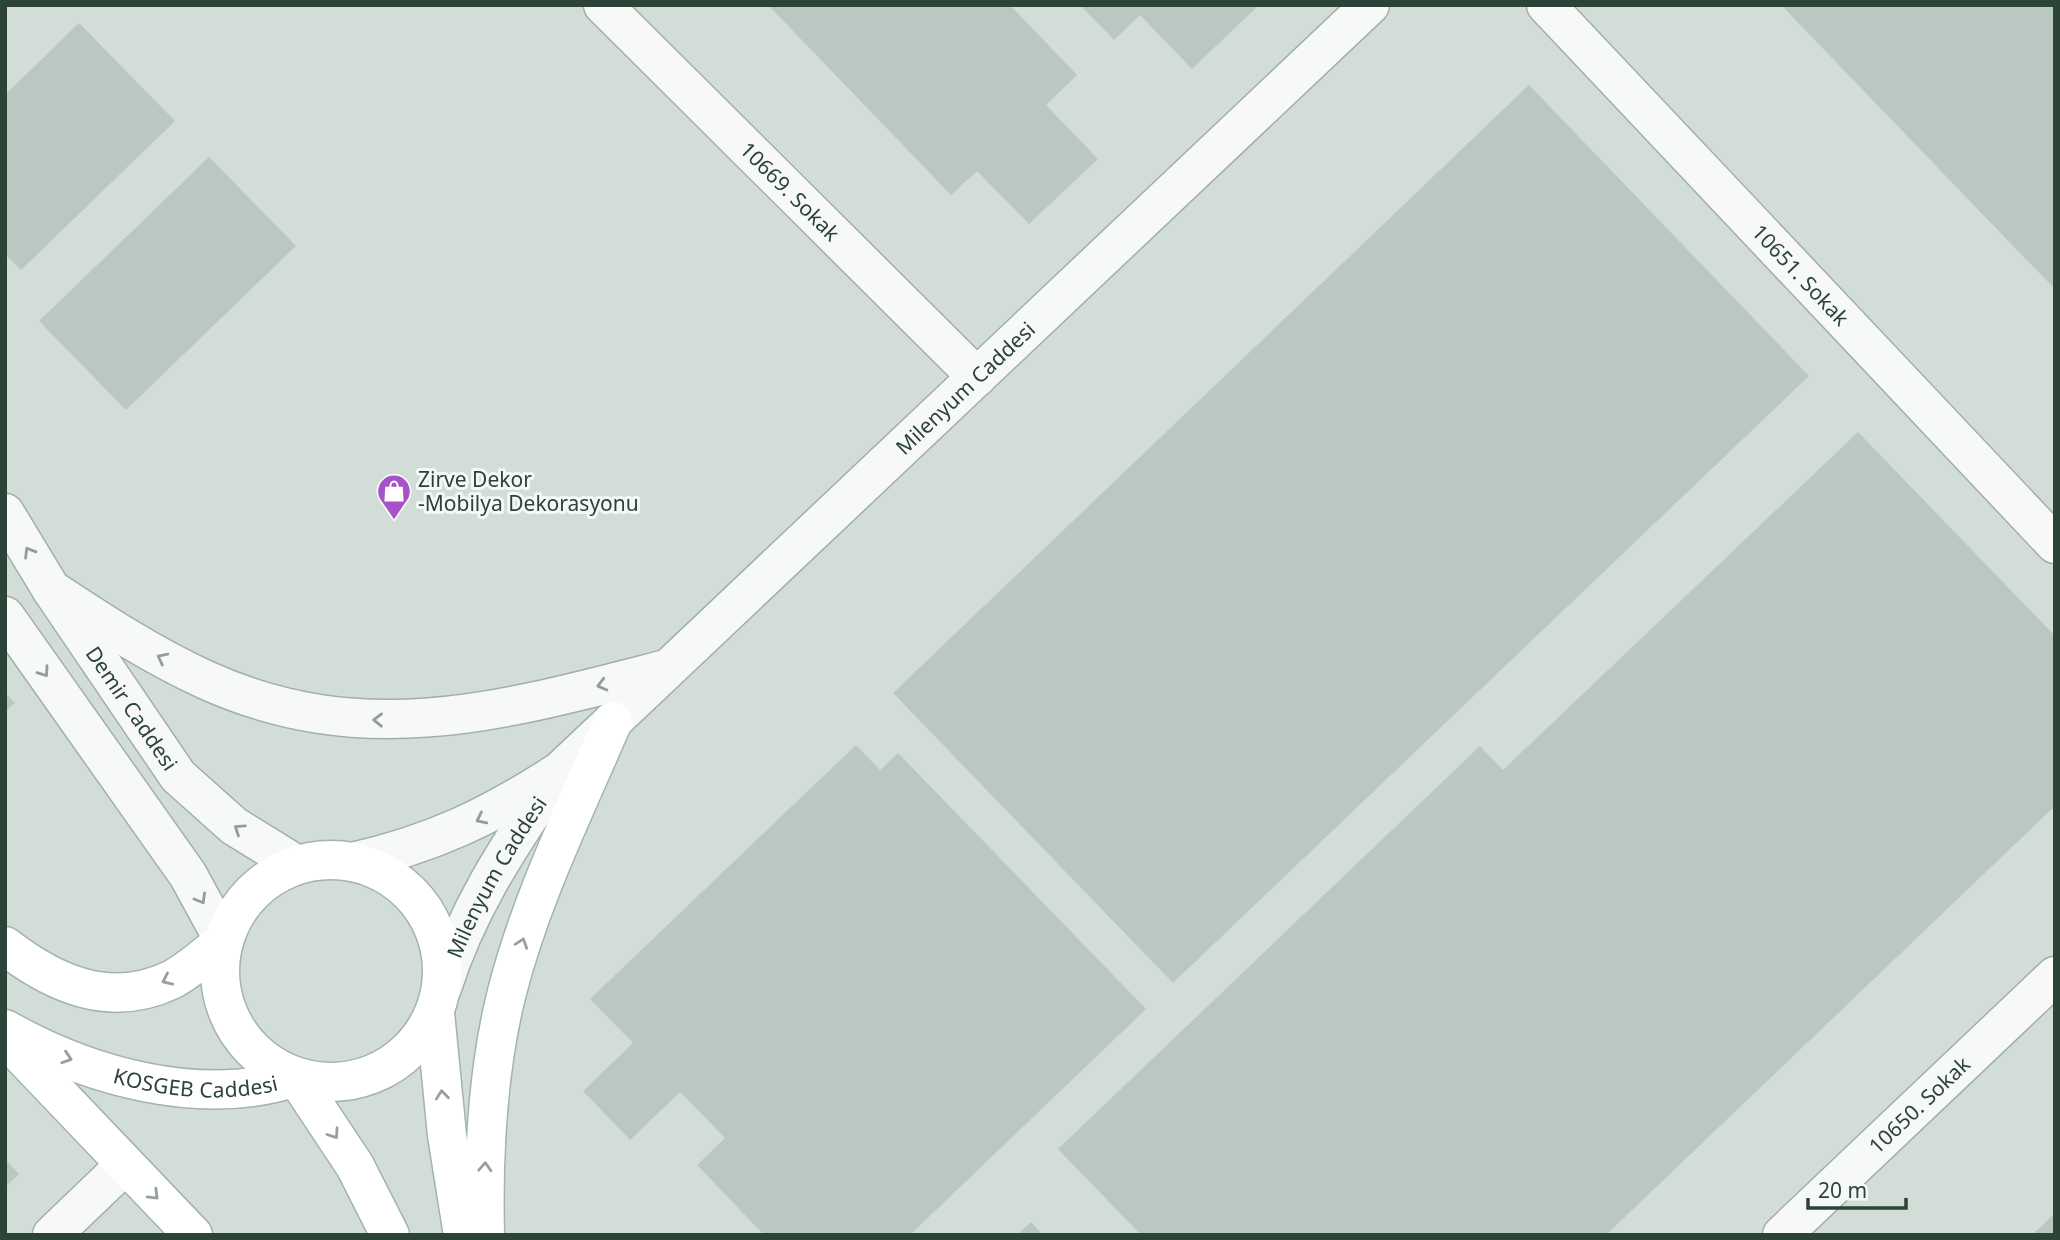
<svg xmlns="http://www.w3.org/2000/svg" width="2060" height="1240" font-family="'Noto Sans',sans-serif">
<rect width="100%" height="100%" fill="#e4ebe7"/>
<!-- built -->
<rect fill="#d2ddd7" x="5" y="5" width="2050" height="1230"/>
<!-- building -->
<g fill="#bbc8c2">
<path d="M768,5h242l67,70 -31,30 52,54 -69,65 -52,-53 -26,24z"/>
<path d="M1080,5h179l-67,64 -52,-54 -26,25z"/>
<path d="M1781,5h274v284l-39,-40z"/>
<path d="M79,23l96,98 -154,149 -16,-16v-159z"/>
<path d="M1529,85l280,291 -636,607 -280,-290z"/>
<path d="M209,157l87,89 -170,164 -87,-89z"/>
<path d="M1858,432l197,204v170l-449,429h-465l-83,-86 422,-403 23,24z"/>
<path d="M5,693l10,10 -10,9z"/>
<path d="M856,745l24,25 18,-17 248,256 -236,226h-146l-67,-70 28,-27 -45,-46 -50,48 -47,-49 50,-48 -43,-44z"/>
<path d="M5,1159l14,15 -14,13z"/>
<path d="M2055,1213v22h-23z"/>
<path d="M1031,1222l12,13h-26z"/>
</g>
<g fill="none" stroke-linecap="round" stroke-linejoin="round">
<!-- minor casing -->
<g stroke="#a2afa8" stroke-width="41">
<g id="minor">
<path id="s1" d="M603,5l374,372"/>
<path id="s2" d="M1546,5l509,539"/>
<path id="s3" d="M5,513l46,76 127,187 56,50 63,39"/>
<path d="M51,589c50,33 100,66 155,91 159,72 301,30 460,-11"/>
<path d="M5,616l183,259 36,66"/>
<path id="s4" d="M352,862c81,-18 139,-46 208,-91l810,-766"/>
<path id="s5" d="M442,988c24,-76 64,-138 109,-204"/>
<path d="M52,1235l73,-70"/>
<path id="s6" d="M1782,1235l273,-259"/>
</g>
</g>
<!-- major casing -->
<g stroke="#a2b4ab" stroke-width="41">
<g id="major">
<circle cx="331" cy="971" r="111"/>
<path d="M5,946c49,38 105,63 166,34 18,-9 36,-26 53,-39"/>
<path d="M435,1013l12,122 16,100"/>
<path id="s7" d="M5,1029c85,48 197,79 291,48l59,89 35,69"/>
<path d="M7,1040l186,195"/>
<path d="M485,1235c-2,-81 2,-164 22,-243 24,-94 68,-182 106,-271"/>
</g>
</g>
<!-- minor -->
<use href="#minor" stroke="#f7f9f8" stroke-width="38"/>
<!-- major -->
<use href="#major" stroke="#fff" stroke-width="38"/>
</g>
<!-- one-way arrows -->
<defs><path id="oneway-chevron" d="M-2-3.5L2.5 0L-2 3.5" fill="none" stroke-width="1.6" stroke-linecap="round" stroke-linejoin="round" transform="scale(1.75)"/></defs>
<g stroke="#929e98">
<use href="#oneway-chevron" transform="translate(29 552) rotate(-121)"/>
<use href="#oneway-chevron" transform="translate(162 658) rotate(-153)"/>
<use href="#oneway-chevron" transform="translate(44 672) rotate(55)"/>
<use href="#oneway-chevron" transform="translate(602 685) rotate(165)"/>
<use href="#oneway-chevron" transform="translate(378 720) rotate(-179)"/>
<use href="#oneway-chevron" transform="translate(481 819) rotate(154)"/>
<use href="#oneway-chevron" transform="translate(239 829) rotate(-146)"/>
<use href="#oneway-chevron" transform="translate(201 899) rotate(60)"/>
</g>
<g stroke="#96a19c">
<use href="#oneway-chevron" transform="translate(522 943) rotate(-71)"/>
<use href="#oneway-chevron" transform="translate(167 980) rotate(155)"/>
<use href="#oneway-chevron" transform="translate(67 1058) rotate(18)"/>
<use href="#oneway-chevron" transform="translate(442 1095) rotate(-96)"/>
<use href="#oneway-chevron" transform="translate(334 1134) rotate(56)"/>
<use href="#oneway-chevron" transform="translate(485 1167) rotate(-87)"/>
<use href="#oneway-chevron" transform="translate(154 1195) rotate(45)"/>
</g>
<!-- icons -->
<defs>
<g id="shop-pin" transform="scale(1.75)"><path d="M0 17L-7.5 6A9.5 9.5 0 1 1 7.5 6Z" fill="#a752c7" stroke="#f4f8f6"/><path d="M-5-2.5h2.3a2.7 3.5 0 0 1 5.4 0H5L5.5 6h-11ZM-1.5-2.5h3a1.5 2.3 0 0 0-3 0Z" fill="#fff"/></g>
</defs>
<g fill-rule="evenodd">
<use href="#shop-pin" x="394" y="491"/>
</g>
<g text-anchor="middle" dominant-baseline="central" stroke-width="6" stroke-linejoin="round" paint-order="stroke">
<!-- street labels -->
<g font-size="21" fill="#2c4338" stroke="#f4f8f6">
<text stroke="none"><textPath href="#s1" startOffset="264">10669. Sokak</textPath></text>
<text stroke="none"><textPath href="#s2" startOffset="371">10651. Sokak</textPath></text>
<text stroke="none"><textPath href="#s4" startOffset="786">Milenyum Caddesi</textPath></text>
<text stroke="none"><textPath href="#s3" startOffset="233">Demir Caddesi</textPath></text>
<text stroke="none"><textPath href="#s5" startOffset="124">Milenyum Caddesi</textPath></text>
<text stroke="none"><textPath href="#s7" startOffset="201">KOSGEB Caddesi</textPath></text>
<text stroke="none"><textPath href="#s6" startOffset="189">10650. Sokak</textPath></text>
</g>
<!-- poi labels -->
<g font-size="21" fill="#2c4338" stroke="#f4f8f6" text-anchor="start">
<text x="418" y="479">Zirve Dekor<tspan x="418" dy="24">-Mobilya Dekorasyonu</tspan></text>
</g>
</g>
<!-- border -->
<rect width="2060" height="1240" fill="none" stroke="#2c4338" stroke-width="14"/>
<!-- scale -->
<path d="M1808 1198v10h98v-10" fill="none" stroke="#2c4338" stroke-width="3.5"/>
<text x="1818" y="1198" font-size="21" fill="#2c4338" stroke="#f4f8f6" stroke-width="5" paint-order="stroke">20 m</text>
</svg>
